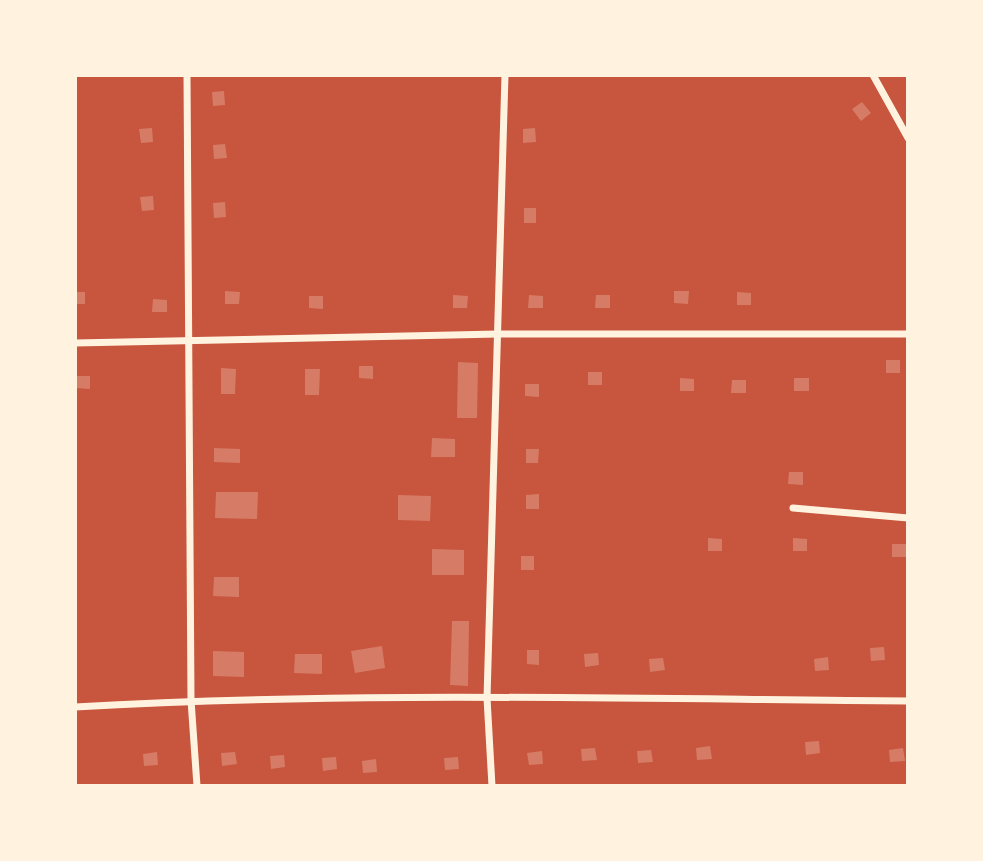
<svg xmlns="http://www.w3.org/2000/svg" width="983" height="861" font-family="'Fira Sans',sans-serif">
<rect width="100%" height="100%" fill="#c8553d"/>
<!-- building -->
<g fill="#d67c66">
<path d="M224,91l1,14 -12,1 -1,-14z"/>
<path d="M862,102l9,11 -10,8 -9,-12z"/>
<path d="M152,128l1,14 -12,1 -2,-14z"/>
<path d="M535,128l1,14 -13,1v-14z"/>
<path d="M225,144l2,14 -13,1 -1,-14z"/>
<path d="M153,196l1,14 -12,1 -2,-14z"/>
<path d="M225,202l1,15 -12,1 -1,-15z"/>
<rect x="524" y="208" width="12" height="15"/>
<path d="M225,291l15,1 -1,12h-14z"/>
<path d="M674,291h15l-1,13 -14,-1z"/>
<rect x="75" y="292" width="10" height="12"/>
<path d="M737,292l14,1v12h-14z"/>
<path d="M453,295l15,1 -1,12h-14z"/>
<path d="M529,295l14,1v12h-15z"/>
<path d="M596,295h14v13h-15z"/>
<path d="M309,296h14v13l-14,-1z"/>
<path d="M153,299l14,1v12h-15z"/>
<rect x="886" y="360" width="14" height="13"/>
<path d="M458,362l20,1 -1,55h-20z"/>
<path d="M359,366h14v13l-14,-1z"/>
<path d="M221,368l15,1 -1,25h-14z"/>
<path d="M305,369h15l-1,26h-14z"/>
<rect x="588" y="372" width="14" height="13"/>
<path d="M75,376h15v13l-15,-1z"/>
<path d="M680,378l14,1v12h-14z"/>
<rect x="794" y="378" width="15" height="13"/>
<path d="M732,380h14v13h-15z"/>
<path d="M525,384h14v13l-14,-1z"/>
<path d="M432,438l23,1v18h-24z"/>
<path d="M214,448l26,1v14l-26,-1z"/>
<path d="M526,449h13l-1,14h-12z"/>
<path d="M789,472h14v13l-15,-1z"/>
<path d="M216,492h42l-1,27 -42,-1z"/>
<path d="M539,494v15h-13v-14z"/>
<path d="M398,495l33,1 -1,25 -32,-1z"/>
<path d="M708,538l14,1v12h-14z"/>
<path d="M793,538l14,1v12h-14z"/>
<rect x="892" y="544" width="14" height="13"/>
<path d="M432,549l32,1v25h-32z"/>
<rect x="521" y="556" width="13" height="14"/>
<path d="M214,577h25v20l-26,-1z"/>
<path d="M452,621h17l-1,65 -18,-1z"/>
<path d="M382,646l3,22 -30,5 -4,-22z"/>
<path d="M884,647l1,13 -14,1 -1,-13z"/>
<path d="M527,650h12v15l-12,-1z"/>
<path d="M213,651l31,1v25l-31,-1z"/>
<path d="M598,653l1,12 -14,2 -1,-13z"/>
<path d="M295,654h27v20l-28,-1z"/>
<path d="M828,657l1,13 -14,1 -1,-12z"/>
<path d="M663,658l2,12 -15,2 -1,-13z"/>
<path d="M819,741l1,12 -14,2 -1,-13z"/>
<path d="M710,746l2,13 -15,1 -1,-12z"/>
<path d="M595,748l2,12 -15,1 -1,-12z"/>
<path d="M903,748l2,13 -15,1 -1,-12z"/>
<path d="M651,750l2,12 -15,1 -1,-12z"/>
<path d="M542,751l1,13 -14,1 -2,-12z"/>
<path d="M157,752l1,13 -14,1 -1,-12z"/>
<path d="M235,752l2,12 -15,2 -1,-13z"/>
<path d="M284,755l1,12 -14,2 -1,-13z"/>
<path d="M336,757l1,12 -14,2 -1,-13z"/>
<path d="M458,757l1,12 -14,1 -1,-12z"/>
<path d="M376,759l1,13 -14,1 -1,-12z"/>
</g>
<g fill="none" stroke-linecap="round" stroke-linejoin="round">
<!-- minor -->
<g stroke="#fff3e0" stroke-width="7">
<path d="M187,75l4,625 6,86"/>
<path d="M873,75l35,63"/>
<path d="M75,343l423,-9h410"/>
<path d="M793,508l115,10"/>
<path d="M75,707c277,-16 556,-8 833,-6"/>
<path d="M492,786l-5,-88 18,-623"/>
</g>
</g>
<!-- border -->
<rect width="983" height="861" fill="none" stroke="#fff3e0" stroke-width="154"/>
</svg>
